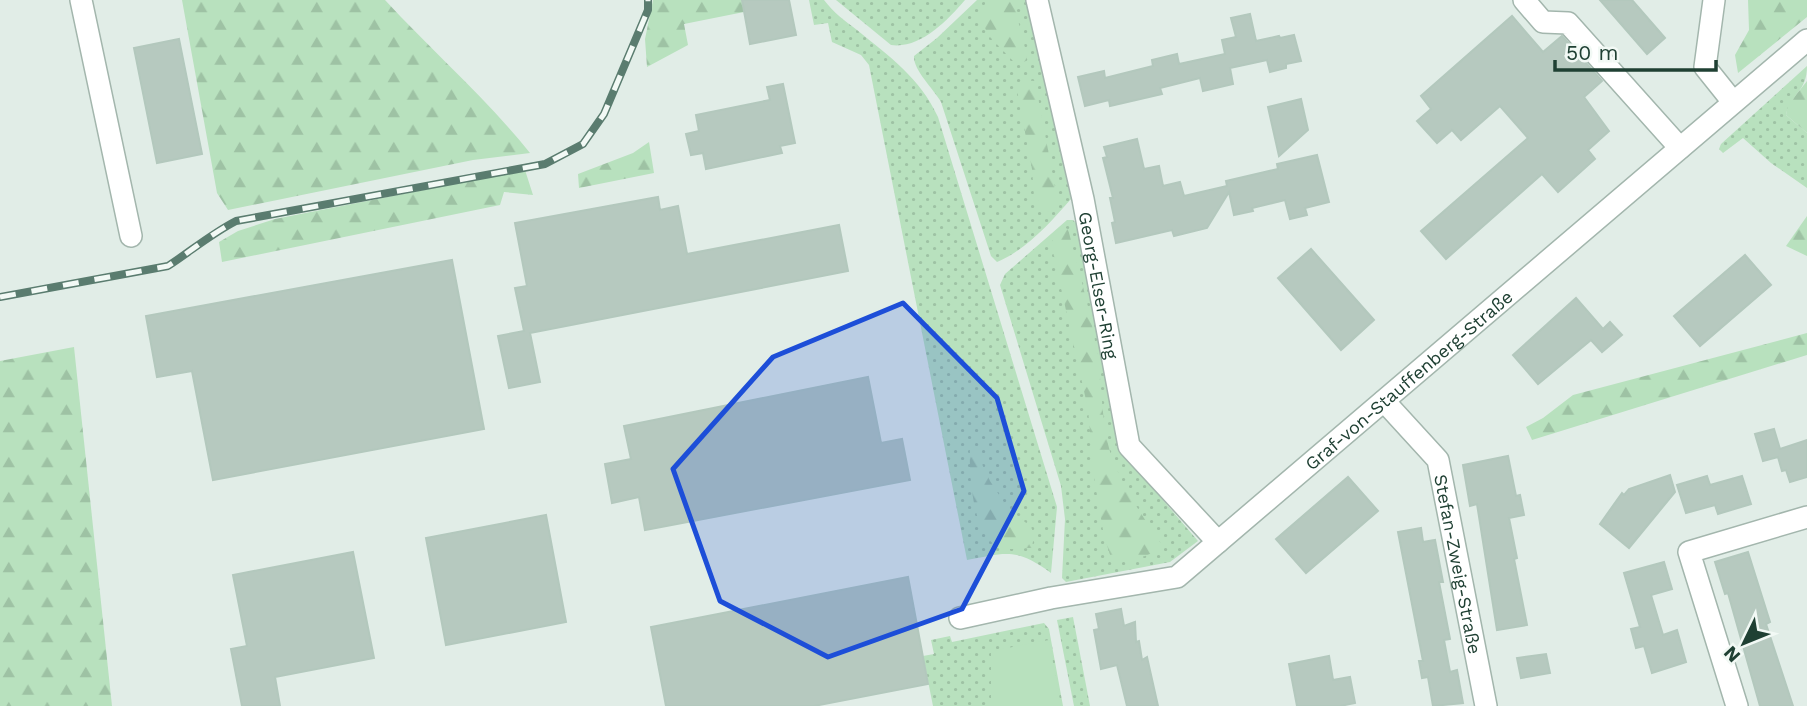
<svg xmlns="http://www.w3.org/2000/svg" width="1807" height="706" font-family="'Work Sans',sans-serif">
<defs>
<pattern id="grass-dots" width="8" height="8" patternUnits="userSpaceOnUse" patternTransform="scale(1.75)"><rect width="8" height="8" fill="#b8e1be"/><path d="M2 2h.1M6 6h.1" fill="none" stroke="#9ec2a4" stroke-width="1.8" stroke-linecap="round"/></pattern>
<pattern id="forest-firs" width="22" height="20" patternUnits="userSpaceOnUse" patternTransform="scale(1.75)"><rect width="22" height="20" fill="#b8e1be"/><path d="M5 1l3.5 6h-7zM16 11l3.5 6h-7z" fill="#9ec2a4"/></pattern>
</defs>
<rect width="100%" height="100%" fill="#e1ede7"/>
<!-- grass -->
<g fill="url(#grass-dots)">
<path d="M809,0h15c9,12 21,21 33,30 33,27 63,48 81,87l119,390 -6,66c-35,-25 -43,-21 -84,-13l-98,-495 -8,-10 -29,-13 -4,-19 -14,2z"/>
<path d="M836,0h129c-18,21 -45,49 -74,45z"/>
<path d="M977,0h49l45,199c-21,24 -45,51 -74,63l-6,-6 -50,-154c-8,-14 -28,-32 -27,-46l23,-18z"/>
<path d="M1807,66c0,26 -16,27 -21,49l21,18v55l-36,-25 -28,-25 -20,15 -4,-4 2,-5z"/>
<path d="M1067,220h6l3,3 44,227 78,91 -28,21 -104,20 -4,-4 3,-59 -4,-33 -61,-201 5,-11z"/>
<path d="M1073,617l17,89h-16l-17,-86z"/>
<path d="M1044,623l5,6 14,77h-130l-10,-50 11,-2 -3,-14 19,-4 2,6z"/>
</g>
<!-- forest -->
<g fill="url(#forest-firs)">
<path d="M182,0h203c48,52 101,98 145,153l-57,7 -245,50 -11,-17z"/>
<path d="M653,0h89l2,12 -60,12 4,21 -41,22 -2,-28z"/>
<path d="M987,0h26l14,56 -2,6h-11l-25,-26 -10,-20z"/>
<path d="M1748,0h59v17l-69,56 -3,-18 14,-25z"/>
<path d="M1022,80l13,1 20,106 5,11 -3,11 -9,3 -14,-16 -2,-27 -16,-84z"/>
<path d="M1807,81v52l-21,-18 2,-10z"/>
<path d="M649,142l5,31 -75,15 -1,-14 55,-21z"/>
<path d="M525,170l8,25 -29,-3 -4,13 -278,57 -3,-20 19,-11 37,-12z"/>
<path d="M1807,216v40l-21,-10z"/>
<path d="M1061,227l7,2c11,43 24,87 30,130 5,34 3,74 17,106 12,30 31,56 49,83l-19,8 -32,8 -9,-28 -10,-59 -6,-68 -37,-166z"/>
<path d="M1807,333v22l-275,85 -6,-13 17,-9 30,-23z"/>
<path d="M74,347l38,359h-112v-345z"/>
<path d="M970,445l4,2 16,34 17,26 24,20 3,7 -2,14c-10,0 -24,3 -33,-1 -28,-12 -30,-77 -29,-102z"/>
</g>
<!-- park -->
<path fill="#b8e1be" d="M1049,640l12,66h-70v-55z"/>
<!-- building -->
<g fill="#b6c9bf" stroke="#b3c8bd" stroke-width="2">
<path d="M742,0h47l7,35 -46,9z"/>
<path d="M1600,0h32l33,38 -18,16z"/>
<path d="M1250,14l6,27 23,-5 1,2 14,-3 7,26 -15,3v4l-16,4 -3,-12 -37,8 3,16 -30,7 -3,-13 -40,10 2,6 -52,12 -1,-6 -24,6 -7,-29 26,-6 1,7 48,-12 -1,-6 25,-6 2,10 46,-10 -3,-14 14,-3 -5,-19z"/>
<path d="M1512,16l31,36 19,-16 40,45 -18,16 25,34 -21,19 7,9 -37,33 -16,-18 -96,85 -25,-28 107,-93 -28,-32 -39,34 -9,-10 -15,13 -20,-22 14,-12 -10,-13z"/>
<path d="M179,39l23,115 -45,9 -23,-115z"/>
<path d="M783,84l12,59 -15,3 2,7 -76,16 -3,-16 -12,2 -5,-21 13,-3 -3,-16 74,-15 -3,-13z"/>
<path d="M1301,99l7,31 -29,26 -11,-49z"/>
<path d="M1137,139l7,30 15,-3 4,20 17,-4 4,14 43,-10 -1,-5 52,-12 -1,-5 40,-9 12,47 -24,6 2,7 -17,4 -5,-19 -33,8 1,3 -19,4 -5,-23 -22,36 -33,8 -2,-6 -56,13 -4,-20 3,-1 -5,-24h3l-10,-40 4,-1 -3,-10z"/>
<path d="M658,197l2,13 18,-4 9,48 152,-29 9,46 -318,62 10,49 -31,6 -11,-52 26,-5 -9,-43 12,-2 -12,-63z"/>
<path d="M1311,249l63,71 -33,30 -63,-72z"/>
<path d="M1745,255l26,30 -71,61 -26,-30z"/>
<path d="M452,260l32,169 -271,51 -21,-109 -35,6 -11,-61z"/>
<path d="M1576,298l27,31 7,-7 12,13 -20,17 -11,-12 -53,44 -25,-29z"/>
<path d="M868,377l13,66 21,-4 8,41 -265,50 -6,-33 -27,6 -7,-39 26,-5 -7,-33z"/>
<path d="M1774,429l6,20 27,-9v37l-17,5 -4,-12 -4,1 -4,-14 -15,4 -8,-27z"/>
<path d="M1508,456l8,40 4,-1 4,20 -15,3 8,40 -3,1 13,66 -30,5 -20,-126 -7,2 -7,-41z"/>
<path d="M1670,475l5,17 -46,56 -29,-24 22,-31 2,2 5,-6z"/>
<path d="M1707,476l3,9 32,-9 9,28 -33,10 -3,-9 -29,8 -9,-28z"/>
<path d="M1348,477l30,34 -72,62 -30,-34z"/>
<path d="M546,515l20,107 -120,23 -20,-107z"/>
<path d="M1421,528l2,14 12,-2 8,42h-4l11,57 -6,1 6,32 7,-2 6,33 -30,3 -5,-29 -6,1 -3,-17h4l-25,-129z"/>
<path d="M353,552l21,106 -99,19 5,29h-38l-11,-57 16,-3 -14,-71z"/>
<path d="M1748,552l22,70 -4,2 27,82h-33l-32,-113 -3,1 -10,-32z"/>
<path d="M1664,562l8,27 -21,6 12,40 14,-5 9,32 -34,11 -8,-27 -8,2 -5,-19 9,-2 -16,-54z"/>
<path d="M908,577l20,107 -114,22h-148l-15,-79z"/>
<path d="M1121,609l3,17 11,-4 1,20 3,-1 3,19 5,-3 11,49h-31l-10,-41 -16,4 -7,-39 5,-1 -3,-15z"/>
<path d="M1546,654l4,19 -29,5 -4,-20z"/>
<path d="M1329,656l4,24 17,-3 5,26 -15,3h-43l-8,-42z"/>
</g>
<g fill="none" stroke-linecap="round" stroke-linejoin="round">
<!-- street casing -->
<g stroke="#a3b6ad" stroke-width="24">
<g id="street">
<path d="M81,0l50,236"/>
<path id="s1" d="M1037,0l46,199 46,247 89,96"/>
<path d="M1524,0l19,22 25,1 112,125"/>
<path d="M1714,0l-9,67 28,35"/>
<path id="s2" d="M1384,401l54,59 48,246"/>
<path id="s3" d="M960,618l91,-20 126,-21 630,-537"/>
<path d="M1737,706l-48,-154 118,-35"/>
</g>
</g>
<!-- street -->
<use href="#street" stroke="#fff" stroke-width="21"/>
<!-- rail casing -->
<g stroke="#5a7c6f" stroke-width="8">
<path id="rail" d="M0,297l168,-31c23,-15 43,-32 68,-45l309,-57 38,-20 21,-30 44,-104v-10"/>
</g>
<!-- rail -->
<use href="#rail" stroke="#f2f9f5" stroke-width="5" stroke-dasharray="16" stroke-linecap="butt"/>
</g>
<!-- marked area -->
<path fill="#1d4ed8" fill-opacity="0.2" stroke="#1d4ed8" stroke-width="5" stroke-linejoin="round" d="M903,303l94,95 27,93 -62,118 -134,48 -108,-56 -47,-132 100,-112z"/>
<g text-anchor="middle" dominant-baseline="central" stroke-width="5" stroke-linejoin="round" paint-order="stroke">
<!-- street labels -->
<g font-size="18" fill="#1f4033" stroke="#f2f9f5">
<text stroke="none"><textPath href="#s1" startOffset="292">Georg-Elser-Ring</textPath></text>
<text stroke="none"><textPath href="#s3" startOffset="525">Graf-von-Stauffenberg-Straße</textPath></text>
<text stroke="none"><textPath href="#s2" startOffset="186">Stefan-Zweig-Straße</textPath></text>
</g>
</g>
<!-- north arrow -->
<g transform="translate(1744 643) rotate(227)" stroke="#f2f9f5" stroke-width="5" paint-order="stroke">
<path d="M0-5L12 26L0 18L-12 26Z" fill="#1f4033"/>
<text y="-10" font-size="19" font-weight="bold" text-anchor="middle" fill="#1f4033">N</text>
</g>
<!-- scale -->
<path d="M1555 60v10h161v-10" fill="none" stroke="#1f4033" stroke-width="3.5"/>
<text x="1566" y="60" font-size="21" fill="#1f4033" stroke="#f2f9f5" stroke-width="5" paint-order="stroke">50 m</text>
</svg>
